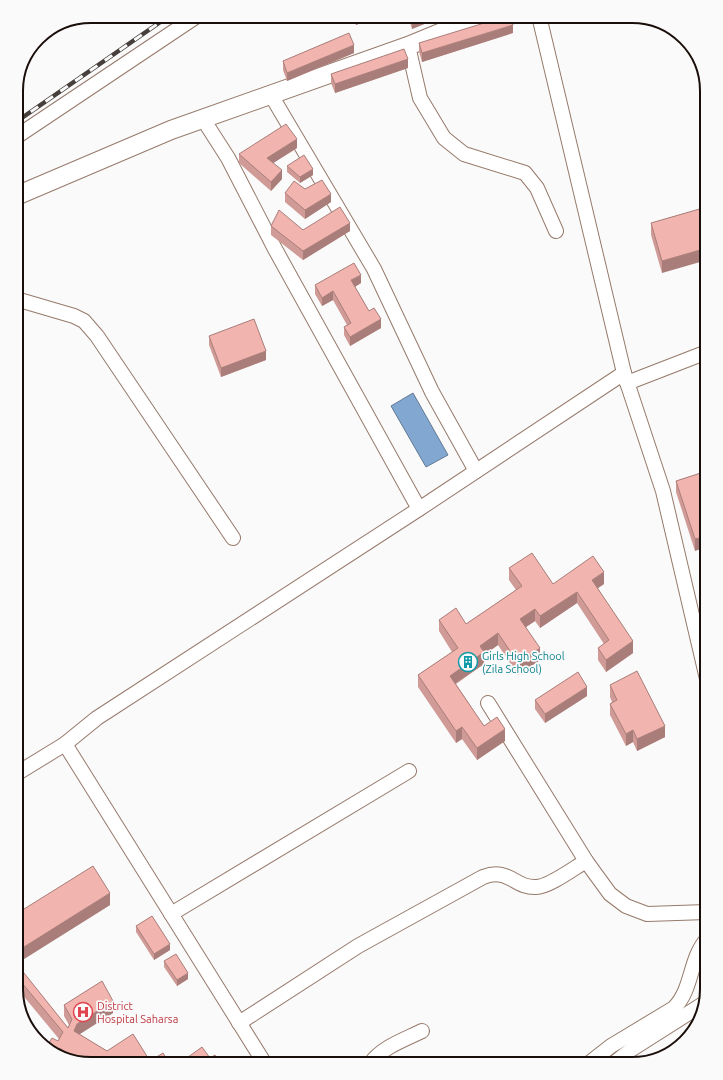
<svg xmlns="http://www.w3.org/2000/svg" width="723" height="1080" font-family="Ubuntu,sans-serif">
<rect width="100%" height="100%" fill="#fafafa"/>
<!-- water -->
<path fill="#82a7d0" stroke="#627994" d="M413,393l35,62 -22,12 -35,-61z"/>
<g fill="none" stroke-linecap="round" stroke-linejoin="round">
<!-- minor casing -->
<g stroke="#967a6b" stroke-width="16">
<g id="minor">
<path d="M539,16l85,357 39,118 44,188"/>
<path d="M408,46l12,52 24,40 20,16 61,19 12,15 19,43"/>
<path d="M271,95l103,174 58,123 44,79"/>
<path d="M203,119l25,39 47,91 144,260"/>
<path d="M16,137l181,-121"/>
<path d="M16,299l58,17 10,5 13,15 136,202"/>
<path d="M627,383l80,-31"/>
<path d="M488,703l98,158 24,33 16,12 21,8 60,-2"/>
<path d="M65,744l200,320"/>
<path d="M16,774l49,-30 32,-26 322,-209 205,-136"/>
<path d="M171,914l238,-143"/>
<path d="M239,1023l119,-77 125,-69c26,-10 31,11 53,10 13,0 38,-19 50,-26"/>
<path d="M370,1064c12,-17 34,-24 52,-33"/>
<path d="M588,1064l23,-18 63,-38c19,-19 15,-49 33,-69"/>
<path d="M613,1064l19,-15 71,-45"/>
</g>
</g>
<!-- major casing -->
<g stroke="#967a6b" stroke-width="20">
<path id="major" d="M16,196l155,-66 237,-84 73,-30"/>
</g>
<!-- minor -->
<use href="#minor" stroke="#fff" stroke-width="14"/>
<!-- major -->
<use href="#major" stroke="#fff" stroke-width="18"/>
<!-- rail casing -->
<g stroke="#473f3b" stroke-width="4.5">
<path id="rail" d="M16,122l153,-106"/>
</g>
<!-- rail -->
<use href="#rail" stroke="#fafafa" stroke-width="3" stroke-dasharray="9" stroke-linecap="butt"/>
</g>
<!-- wall -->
<g fill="#d09b96">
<path d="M352,16h23v1l-19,8z"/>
<path d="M408,16h36l-32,13z"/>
<path d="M513,33l-91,29 -3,-10v-9z"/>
<path d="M354,53l-67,28 -4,-11v-9z"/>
<path d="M408,68l-73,25 -4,-10v-9z"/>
<path d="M297,148l-24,15 9,16 -11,12 -32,-28v-9z"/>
<path d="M287,166l26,9 -13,8 -13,-11z"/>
<path d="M305,189l26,13 -26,17 -20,-17v-9z"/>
<path d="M703,208l-41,65 -11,-38v-12z"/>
<path d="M271,226l32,4 47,1 -47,29 -32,-25z"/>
<path d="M361,283l-6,4 14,24 12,17 -31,18 -6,-11v-8l3,-2 -14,-25 -11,6 -7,-12v-9z"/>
<path d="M209,336l57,24 -45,17 -12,-32z"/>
<path d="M707,471l-12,80 -19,-59v-11z"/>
<path d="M509,568l44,16h51l-6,4 35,65 -27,19 -8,-12v-12l6,-4 -27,-41 -37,25 -5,-7 -9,6 14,33 -22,15 -20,-30 -14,10v9l-28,20 28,42 21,15 -28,19 -15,-21 -6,4 -38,-56v-12l34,-23 -13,-21v-11l27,4 50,-34 -7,-10z"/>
<path d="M610,685l55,52 -28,14 -4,-9 -7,4 -16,-31v-11l2,-2 -2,-5z"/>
<path d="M587,696l-42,27 -10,-14v-9z"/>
<path d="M110,905l-94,59 52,64 1,-3 -5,-9v-11l49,8 -34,21 28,17 43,10 20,3h-84l-37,-12 -3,-5 12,-6 1,-2 -43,-52v-73z"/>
<path d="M136,926l34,24 -16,10 -18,-28z"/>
<path d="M164,961l24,18 -11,7 -13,-19z"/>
</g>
<!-- shaded-wall -->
<g fill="#a97e7a">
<path d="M356,16h19v1l-19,8z"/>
<path d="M422,16h22l-32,13v-9z"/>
<path d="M513,25v8l-91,29v-9z"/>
<path d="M354,45v8l-67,28v-8z"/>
<path d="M408,59v9l-73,25v-9z"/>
<path d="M297,139v9l-30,19v-9z"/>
<path d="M313,169v6l-13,8v-6z"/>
<path d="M282,170v9l-11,12v-9z"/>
<path d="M331,194v8l-26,17v-9z"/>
<path d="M350,223v8l-47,29v-9z"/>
<path d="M707,248v12l-45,13v-12z"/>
<path d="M361,275v8l-10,6v-9z"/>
<path d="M333,291v9l-11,6v-8z"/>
<path d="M381,319v9l-31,18v-9z"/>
<path d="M266,351v9l-45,17v-9z"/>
<path d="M707,536v11l-12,4v-12z"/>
<path d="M604,572v12l-12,8v-12z"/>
<path d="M577,592v11l-37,25v-12z"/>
<path d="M535,609v12l-15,10v-12z"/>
<path d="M498,633v12l-14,10v9l-34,23v-11l30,-30z"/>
<path d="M633,641v12l-27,19v-12z"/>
<path d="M540,648v12l-22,15v-12z"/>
<path d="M587,687v9l-42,27v-9z"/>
<path d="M665,726v11l-28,14v-12z"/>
<path d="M462,727v12l-6,4v-12z"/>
<path d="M505,729v12l-28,19v-12z"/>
<path d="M633,730v12l-7,4v-12z"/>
<path d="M110,893v12l-94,59v-12z"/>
<path d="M170,944v6l-16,10v-6z"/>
<path d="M188,973v6l-11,7v-6z"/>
<path d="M113,1001v12l-36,23 -3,-5 3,-7z"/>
<path d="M59,1048v7l-2,-1z"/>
</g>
<!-- building -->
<g fill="#f2b4ae" stroke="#a97e7a">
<path d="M411,16h11l-10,4z"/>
<path d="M507,16h3l3,9 -91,28 -3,-10z"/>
<path d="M349,33l5,12 -67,28 -4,-12z"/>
<path d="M404,49l4,10 -73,25 -4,-10z"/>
<path d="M286,124l11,15 -30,19 15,12 -11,12 -32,-28z"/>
<path d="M304,155l9,14 -13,8 -13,-11z"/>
<path d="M322,180l9,14 -26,16 -20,-17 9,-12 11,8z"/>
<path d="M340,207l10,16 -47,28 -32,-25 8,-16 24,20z"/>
<path d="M703,208l4,14v26l-45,13 -11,-38z"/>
<path d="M354,263l7,12 -10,5 18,31 5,-3 7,11 -31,18 -6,-10 7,-4 -18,-32 -11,7 -7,-13z"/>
<path d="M254,319l12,32 -45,17 -12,-32z"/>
<path d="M707,471v65l-12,3 -19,-58z"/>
<path d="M532,553l21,31 40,-28 11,16 -12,8 41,61 -27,19 -8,-12 11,-8 -32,-48 -37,24 -5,-7 -15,10 20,29 -22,15 -20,-30 -18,13 4,6 -34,24 34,50 13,-9 8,12 -28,19 -15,-21 -6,4 -38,-56 40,-27 -19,-28 17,-12 10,16 56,-38 -13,-18z"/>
<path d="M637,671l28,55 -28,13 -4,-9 -7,4 -16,-30 7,-4 -7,-15z"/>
<path d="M578,672l9,15 -42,27 -10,-14z"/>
<path d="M93,866l17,27 -94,59v-38z"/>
<path d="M152,916l18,28 -16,10 -18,-28z"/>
<path d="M176,954l12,19 -11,7 -13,-19z"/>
<path d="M16,963l52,65 4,-9 -8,-14 38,-24 11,20 -36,23 -3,7 33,20 26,-17 17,27 13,-8 7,11h-27l-1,-2 -2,2h-52l-29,-16 -2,6 -11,-7 6,-9 6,3 5,-9 -47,-56z"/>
<path d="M202,1047l8,11 5,-3 5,9h-32l-4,-4z"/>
</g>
<!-- icons -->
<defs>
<g id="building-ring" transform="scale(1)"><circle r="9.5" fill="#fafafa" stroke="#0f9aa8" stroke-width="1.5"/><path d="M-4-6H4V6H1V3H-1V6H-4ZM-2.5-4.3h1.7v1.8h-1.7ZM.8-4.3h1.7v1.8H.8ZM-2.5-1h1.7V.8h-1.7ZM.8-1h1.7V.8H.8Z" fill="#0f9aa8"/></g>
<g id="hospital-ring" transform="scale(1)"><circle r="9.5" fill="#fafafa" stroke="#e0444e" stroke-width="1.5"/><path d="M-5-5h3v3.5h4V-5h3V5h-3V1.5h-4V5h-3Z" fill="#e0444e"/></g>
</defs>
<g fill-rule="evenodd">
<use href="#building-ring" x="468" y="662"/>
<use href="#hospital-ring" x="83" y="1012"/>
</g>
<g text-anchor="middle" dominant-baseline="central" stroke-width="3.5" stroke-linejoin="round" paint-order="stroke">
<!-- culture labels -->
<g font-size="11" fill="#0d838f" stroke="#fafafa" text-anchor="start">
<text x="482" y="656">Girls High School<tspan x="482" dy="13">(Zila School)</tspan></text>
</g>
<!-- health labels -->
<g font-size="11" fill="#be3a42" stroke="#fafafa" text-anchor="start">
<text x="97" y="1006">District<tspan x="97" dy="13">Hospital Saharsa</tspan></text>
</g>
</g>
<!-- crop -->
<path d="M0 0H723V1080H0ZM91 23H632A68 68 0 0 1 700 91V989A68 68 0 0 1 632 1057H91A68 68 0 0 1 23 989V91A68 68 0 0 1 91 23Z" fill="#fafafa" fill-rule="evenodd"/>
<path fill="none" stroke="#190e09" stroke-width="2" d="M91 23H632A68 68 0 0 1 700 91V989A68 68 0 0 1 632 1057H91A68 68 0 0 1 23 989V91A68 68 0 0 1 91 23Z"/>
</svg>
